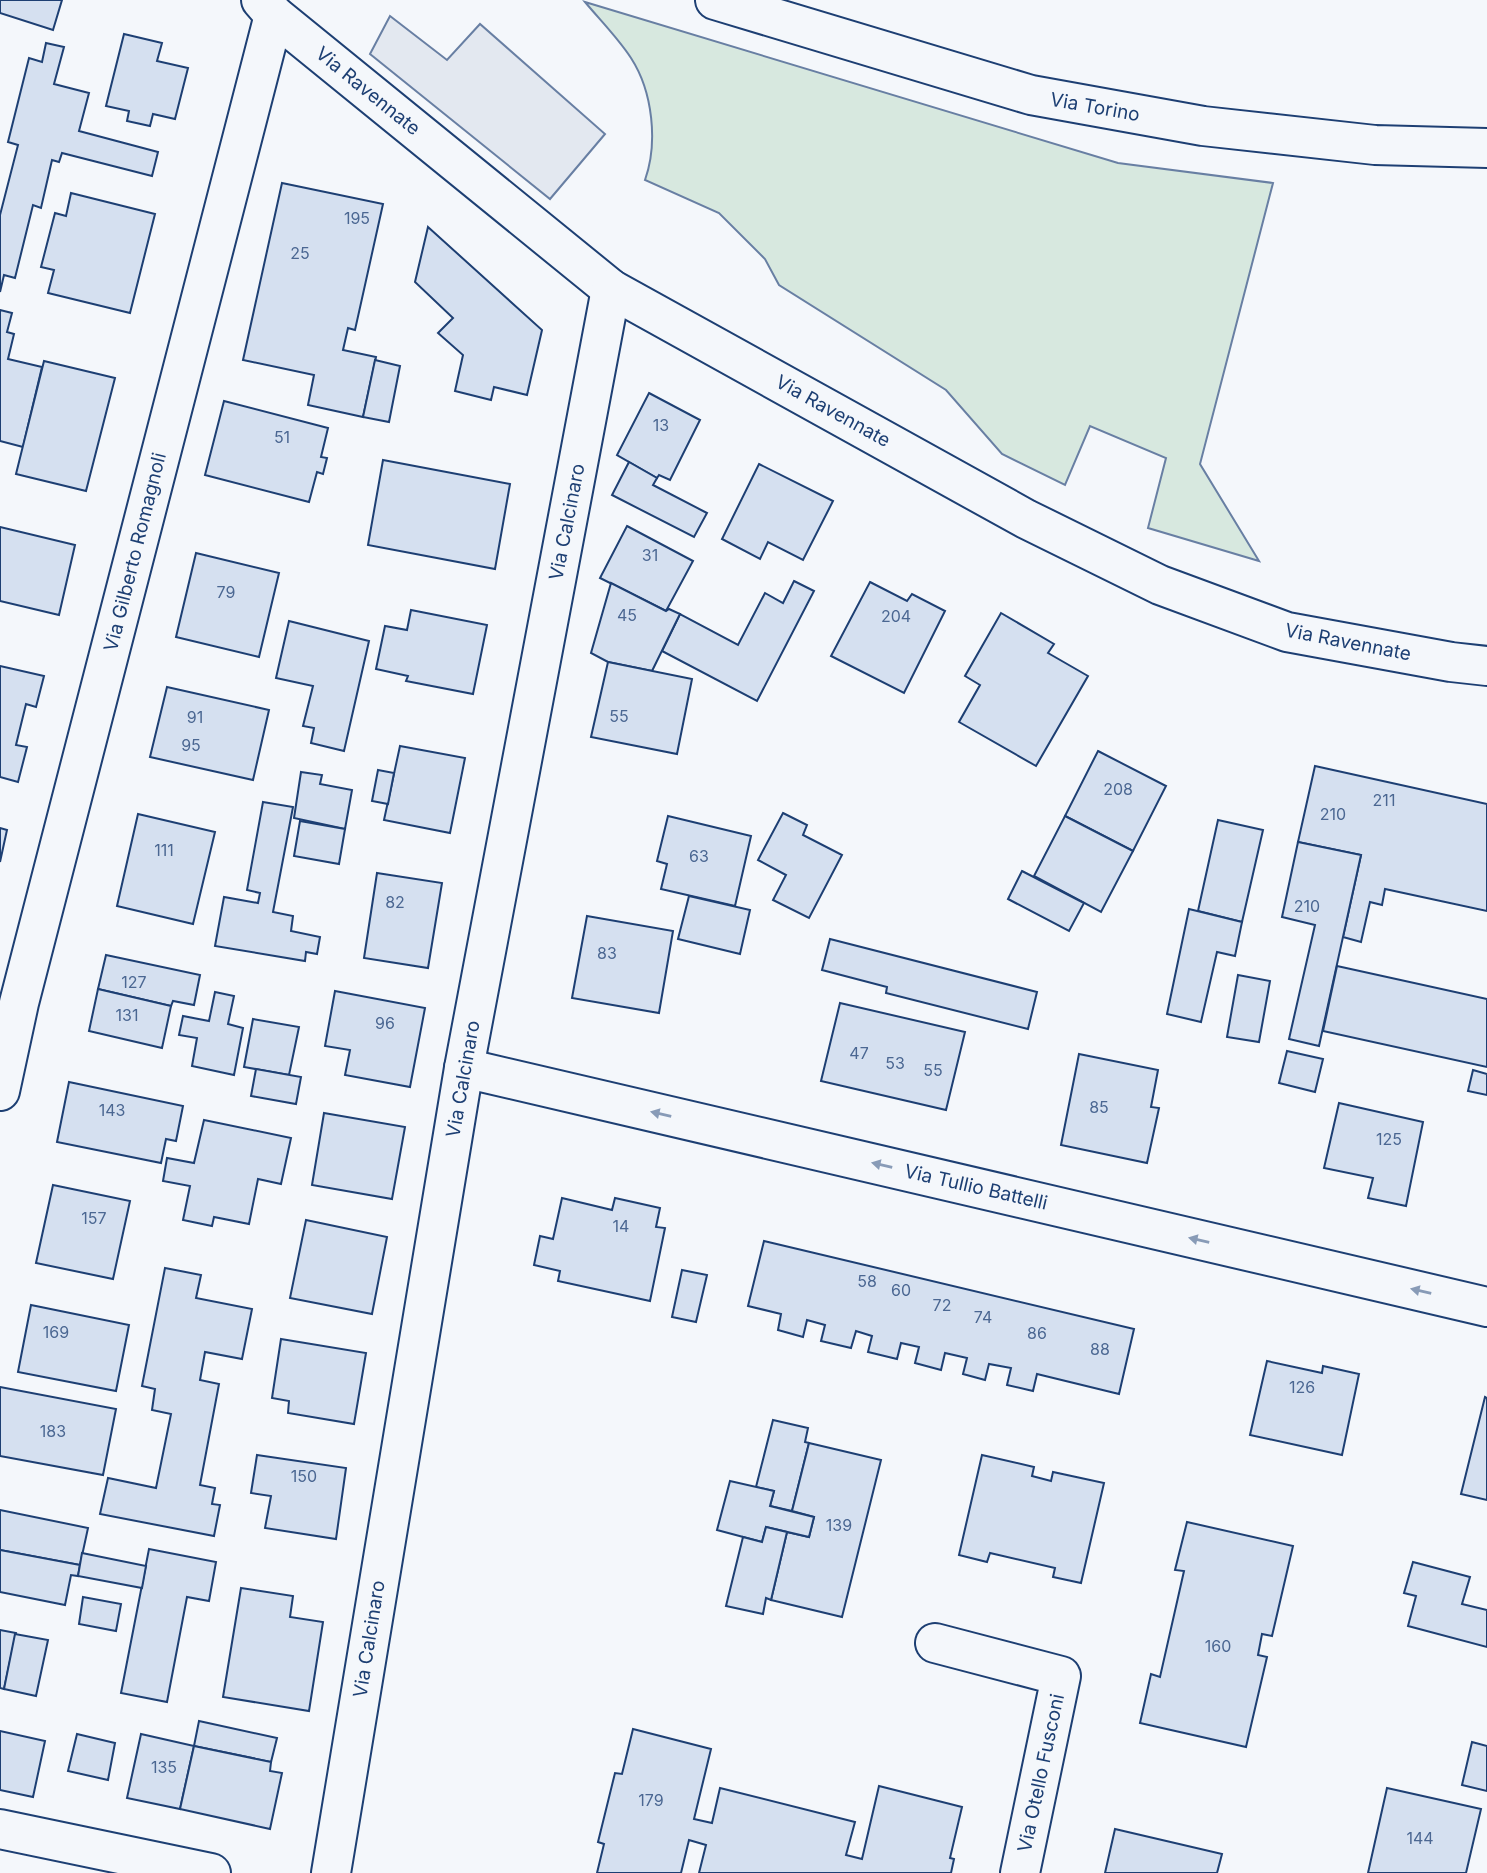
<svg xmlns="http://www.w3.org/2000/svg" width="1487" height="1873" font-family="Inter,sans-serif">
<rect width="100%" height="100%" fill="#f4f7fb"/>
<!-- green -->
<path fill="#d7e8df" stroke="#687fa3" stroke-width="2" d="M585,2l533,161 155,20 -73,281 59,97 -111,-33 18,-70 -76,-32 -25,59 -63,-31 -56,-64 -167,-105 -14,-26 -46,-46 -74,-33c13,-37 8,-88 -14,-122 -13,-20 -31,-38 -46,-56z"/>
<!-- parking -->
<path fill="#e3e8f0" stroke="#687fa3" stroke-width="2" d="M390,16l57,44 33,-36 125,110 -55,65 -180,-145z"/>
<!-- building -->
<g fill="#d5e0f0" stroke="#1d3f73" stroke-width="2">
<path d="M0,0h62l-9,30 -53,-17z"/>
<path d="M124,34l38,9 -5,18 31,7 -13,51 -22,-5 -3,12 -23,-5 2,-10 -23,-5z"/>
<path d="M46,43l18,4 -10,37 35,9 -10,38 79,21 -6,24 -90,-23 -3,9 -7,-2 -11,48 -8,-3 -18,73 -11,-3 -4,17v-77l18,-70 -10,-3 21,-84 13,4z"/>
<path d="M282,183l101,21 -28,126 -7,-2 -5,22 33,7 -13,60 -55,-12 6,-30 -71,-15z"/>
<path d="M71,193l84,21 -25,99 -82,-20 6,-23 -13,-3 14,-54 11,3z"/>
<path d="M428,227l114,103 -15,65 -33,-8 -3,13 -36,-9 8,-36 -25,-22 15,-15 -38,-36z"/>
<path d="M0,310l12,3 -5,19 7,2 -6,25 34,8 -19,80 -23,-6z"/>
<path d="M375,360l25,6 -11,56 -26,-5z"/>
<path d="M44,361l71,17 -29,113 -70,-17z"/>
<path d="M649,393l51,27 -30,60 -11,-5 -2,3 -40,-23z"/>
<path d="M224,401l104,27 -7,29 6,1 -4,16 -6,-2 -8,30 -104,-27z"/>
<path d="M383,460l127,24 -15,85 -127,-24z"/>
<path d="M629,462l28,16 -4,7 54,28 -13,24 -82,-42z"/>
<path d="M759,464l74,37 -30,59 -35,-18 -8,17 -38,-20z"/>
<path d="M627,526l66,35 -27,50 -66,-33z"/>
<path d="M0,527l75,18 -16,70 -59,-14z"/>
<path d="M196,553l83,20 -20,84 -83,-20z"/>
<path d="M794,581l20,10 -57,110 -95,-50 18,-37 58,31 27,-52 18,10z"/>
<path d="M870,582l37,19 5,-7 33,17 -41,82 -73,-37z"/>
<path d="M611,583l55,28 3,-2 11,5 -28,57 -44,-9 -17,-9z"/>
<path d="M411,610l76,15 -14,69 -67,-13 2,-5 -32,-7 9,-43 22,4z"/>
<path d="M1001,613l53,31 -6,9 40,23 -52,90 -77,-44 21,-37 -15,-9z"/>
<path d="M289,621l80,20 -25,110 -33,-8 3,-15 -11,-2 10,-40 -37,-8z"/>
<path d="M608,662l84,17 -15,75 -86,-17z"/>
<path d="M0,666l44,10 -8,31 -10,-3 -10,41 11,2 -9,35 -18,-5z"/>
<path d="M167,687l102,23 -16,70 -103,-23z"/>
<path d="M400,746l65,12 -15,75 -66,-13z"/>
<path d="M1098,751l68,35 -33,65 -68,-35z"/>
<path d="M1315,766l172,38v107l-102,-22 -3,16 -12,-3 -9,40 -18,-5 18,-82 -63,-13z"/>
<path d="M378,770l16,3 -6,31 -16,-3z"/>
<path d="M301,772l21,3 -2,9 32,6 -7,39 -51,-11z"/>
<path d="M263,802l30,5 -20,105 20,4 -2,15 29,6 -3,17 -11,-2 -1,9 -90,-15 9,-49 34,6 2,-10 -13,-3z"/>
<path d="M783,813l24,12 -4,10 39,20 -33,63 -36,-18 13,-25 -28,-15z"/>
<path d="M138,814l77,18 -22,92 -76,-18z"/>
<path d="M668,816l83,20 -16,70 -74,-17 6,-25 -10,-3z"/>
<path d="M1065,816l68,35 -32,61 -67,-36z"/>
<path d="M1218,820l45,10 -21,92 -44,-11z"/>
<path d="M300,821l45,8 -6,35 -45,-8z"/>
<path d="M0,828l7,2 -7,32z"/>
<path d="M1298,842l63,13 -42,191 -30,-7 26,-114 -33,-8z"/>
<path d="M1022,871l62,32 -15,28 -61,-32z"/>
<path d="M377,873l65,10 -14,85 -64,-10z"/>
<path d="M689,896l61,14 -10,44 -62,-15z"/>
<path d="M1189,909l53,13 -7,34 -18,-4 -16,70 -34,-8z"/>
<path d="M587,916l86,15 -14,82 -87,-15z"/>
<path d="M830,939l207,53 -9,37 -142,-36 1,-6 -65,-17z"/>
<path d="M106,955l94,20 -6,30 -21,-4 -2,5 -73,-17z"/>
<path d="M1337,966l150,33v68l-164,-36z"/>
<path d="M1238,975l32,6 -11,61 -32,-5z"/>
<path d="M98,989l73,17 -9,42 -73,-17z"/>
<path d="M335,991l90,17 -15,79 -65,-12 5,-25 -25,-4z"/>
<path d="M215,992l19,4 -6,28 15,4 -9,47 -42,-9 5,-28 -18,-3 4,-19 26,5z"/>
<path d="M840,1003l125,29 -19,78 -125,-29z"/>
<path d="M253,1019l46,8 -10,48 -45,-8z"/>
<path d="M1287,1051l36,8 -8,33 -36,-9z"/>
<path d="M1079,1054l79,16 -7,37 8,1 -12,55 -86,-18z"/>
<path d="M256,1069l45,8 -5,27 -45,-8z"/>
<path d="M1473,1070l14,4v21l-19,-4z"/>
<path d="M69,1082l114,24 -7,35 -10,-2 -5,24 -104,-21z"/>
<path d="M1339,1103l84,19 -17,84 -38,-8 5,-20 -49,-10z"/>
<path d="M324,1113l81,14 -13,72 -80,-14z"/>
<path d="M204,1120l87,18 -10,46 -23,-5 -9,45 -35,-7 -2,9 -29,-6 7,-34 -27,-5 4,-23 27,5z"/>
<path d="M53,1185l77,16 -17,78 -77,-16z"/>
<path d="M562,1198l50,12 3,-12 45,10 -4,19 9,1 -15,73 -92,-20 2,-10 -26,-6 6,-29 13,3z"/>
<path d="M306,1220l81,17 -15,77 -82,-16z"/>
<path d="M764,1241l370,88 -15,65 -82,-20 -4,17 -26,-6 4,-17 -22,-4 -4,16 -22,-6 4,-16 -22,-5 -4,17 -26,-7 4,-16 -18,-4 -4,16 -29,-7 4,-16 -16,-5 -5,17 -30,-7 4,-16 -18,-5 -4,17 -25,-7 3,-16 -33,-8z"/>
<path d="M165,1268l36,7 -5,23 56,11 -10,50 -37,-7 -5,28 19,4 -19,101 15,3 -3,16 8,1 -6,31 -114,-22 8,-36 48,10 15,-74 -19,-4 3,-21 -13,-3z"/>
<path d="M682,1270l25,5 -11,47 -24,-5z"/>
<path d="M31,1305l98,20 -13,66 -98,-19z"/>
<path d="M281,1339l85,14 -12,71 -66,-11 1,-12 -17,-3z"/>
<path d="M1267,1361l55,12 1,-7 36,8 -17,81 -92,-20z"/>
<path d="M0,1387l116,22 -13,66 -103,-19z"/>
<path d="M1485,1397l2,1v102l-26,-6z"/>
<path d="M773,1420l35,8 -3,14 4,1 -17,68 -22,-5 4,-15 -18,-4z"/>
<path d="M809,1443l72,17 -39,157 -71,-17 16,-68 22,5 5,-20 -22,-6z"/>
<path d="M257,1455l89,13 -10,71 -71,-11 6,-32 -20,-3z"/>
<path d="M982,1455l52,12 -2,9 19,5 2,-9 51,11 -23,100 -28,-6 2,-9 -65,-15 -3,9 -28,-7z"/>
<path d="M730,1481l44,10 -4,15 44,11 -5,20 -43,-10 -4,15 -45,-12z"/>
<path d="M0,1510l88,18 -8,37 -80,-15z"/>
<path d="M1187,1522l106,24 -21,90 -10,-2 -4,21 9,2 -21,90 -106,-24 11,-49 9,3 24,-106 -9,-1z"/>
<path d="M766,1527l21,5 -16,68 -5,-2 -3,16 -37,-8 17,-69 19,5z"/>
<path d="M149,1549l67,13 -7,39 -22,-4 -20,105 -46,-9z"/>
<path d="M0,1550l80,15 -2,11 -7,-1 -6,30 -65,-13z"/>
<path d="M82,1553l64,13 -4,22 -64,-12z"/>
<path d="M1413,1562l57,15 -8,27 25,6v37l-79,-21 8,-30 -12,-3z"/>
<path d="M241,1588l52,8 -3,21 33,5 -14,89 -86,-14z"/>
<path d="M83,1597l38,7 -5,27 -37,-7z"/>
<path d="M0,1630l16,3 -12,56 -4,-1z"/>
<path d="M15,1634l33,6 -12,56 -32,-7z"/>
<path d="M199,1721l78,17 -6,24 -77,-16z"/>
<path d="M633,1729l78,20 -17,70 18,4 8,-35 135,34 -9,33 16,4 17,-73 83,21 -12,51 4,1 -3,14h-252l7,-28 -17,-5 -8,33h-84l7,-29 -6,-2 17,-69 7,1z"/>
<path d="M0,1731l45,10 -12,56 -33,-7z"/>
<path d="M77,1734l38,9 -7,37 -40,-9z"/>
<path d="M141,1734l53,12 -14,63 -53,-11z"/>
<path d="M1472,1742l15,4v45l-25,-6z"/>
<path d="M194,1746l77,16 -1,9 12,2 -12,56 -90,-20z"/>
<path d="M1387,1788l94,21 -15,64h-98z"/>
<path d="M1115,1829l107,25 -5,19h-112z"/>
</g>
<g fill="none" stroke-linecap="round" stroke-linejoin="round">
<!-- minor casing -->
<g stroke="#1d3f73" stroke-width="42">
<g id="minor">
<path d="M261,0l13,15 337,274 415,230 134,66 127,47 164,30 36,4"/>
<path d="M464,1068l1023,239"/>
<path d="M0,1091l19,-88 255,-988"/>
<path d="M935,1643l126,33 -41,197"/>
<path d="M0,1829l211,44"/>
<path d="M331,1873l133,-805 147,-779"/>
</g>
</g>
<!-- major casing -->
<g stroke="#1d3f73" stroke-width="42">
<path id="major" d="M715,0l316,95 172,31 172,19 112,3"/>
</g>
<!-- minor -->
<use href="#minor" stroke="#f4f7fb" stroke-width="38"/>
<!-- major -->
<use href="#major" stroke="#f4f7fb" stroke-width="38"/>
</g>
<!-- one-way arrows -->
<defs><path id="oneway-solid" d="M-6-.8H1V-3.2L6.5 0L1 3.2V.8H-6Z" transform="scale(1.75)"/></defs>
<g fill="#889bb7">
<use href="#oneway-solid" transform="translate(661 1114) rotate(-167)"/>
<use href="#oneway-solid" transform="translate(882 1165) rotate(-167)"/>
<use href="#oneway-solid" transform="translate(1199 1240) rotate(-167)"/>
<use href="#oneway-solid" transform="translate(1421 1291) rotate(-167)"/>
</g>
<g text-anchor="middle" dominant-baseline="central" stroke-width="5" stroke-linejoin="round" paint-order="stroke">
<!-- number labels -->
<g font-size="16" fill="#4b6792">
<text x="357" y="218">195</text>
<text x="300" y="253">25</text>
<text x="661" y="425">13</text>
<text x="282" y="437">51</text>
<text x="650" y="555">31</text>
<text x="226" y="592">79</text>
<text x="627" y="615">45</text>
<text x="896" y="616">204</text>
<text x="619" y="716">55</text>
<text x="195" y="717">91</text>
<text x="191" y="745">95</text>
<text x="1118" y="789">208</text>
<text x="1384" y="800">211</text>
<text x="1333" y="814">210</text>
<text x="164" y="850">111</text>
<text x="699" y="856">63</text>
<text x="395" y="902">82</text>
<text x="1307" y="906">210</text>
<text x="607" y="953">83</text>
<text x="134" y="982">127</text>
<text x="127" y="1015">131</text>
<text x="385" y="1023">96</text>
<text x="859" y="1053">47</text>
<text x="895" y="1063">53</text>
<text x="933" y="1070">55</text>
<text x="1099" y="1107">85</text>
<text x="112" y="1110">143</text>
<text x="1389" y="1139">125</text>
<text x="94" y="1218">157</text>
<text x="621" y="1226">14</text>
<text x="867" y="1281">58</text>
<text x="901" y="1290">60</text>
<text x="942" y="1305">72</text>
<text x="983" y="1317">74</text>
<text x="56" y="1332">169</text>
<text x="1037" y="1333">86</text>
<text x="1100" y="1349">88</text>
<text x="1302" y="1387">126</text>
<text x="53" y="1431">183</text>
<text x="304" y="1476">150</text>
<text x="839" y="1525">139</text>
<text x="1218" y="1646">160</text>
<text x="164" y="1767">135</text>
<text x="651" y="1800">179</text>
<text x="1420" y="1838">144</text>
</g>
<!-- street labels -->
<g font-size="19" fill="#1d3f73" stroke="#f4f7fb">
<text transform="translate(368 91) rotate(39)">Via Ravennate</text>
<text transform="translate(1095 107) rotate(10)">Via Torino</text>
<text transform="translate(833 411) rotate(29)">Via Ravennate</text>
<text transform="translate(567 522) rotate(-79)">Via Calcinaro</text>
<text transform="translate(135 552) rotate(-76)">Via Gilberto Romagnoli</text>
<text transform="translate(1348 642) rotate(11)">Via Ravennate</text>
<text transform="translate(463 1079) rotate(-80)">Via Calcinaro</text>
<text transform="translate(976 1187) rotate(13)">Via Tullio Battelli</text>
<text transform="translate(369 1639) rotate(-81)">Via Calcinaro</text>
<text transform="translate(1041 1773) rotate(-78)">Via Otello Fusconi</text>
</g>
</g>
</svg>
